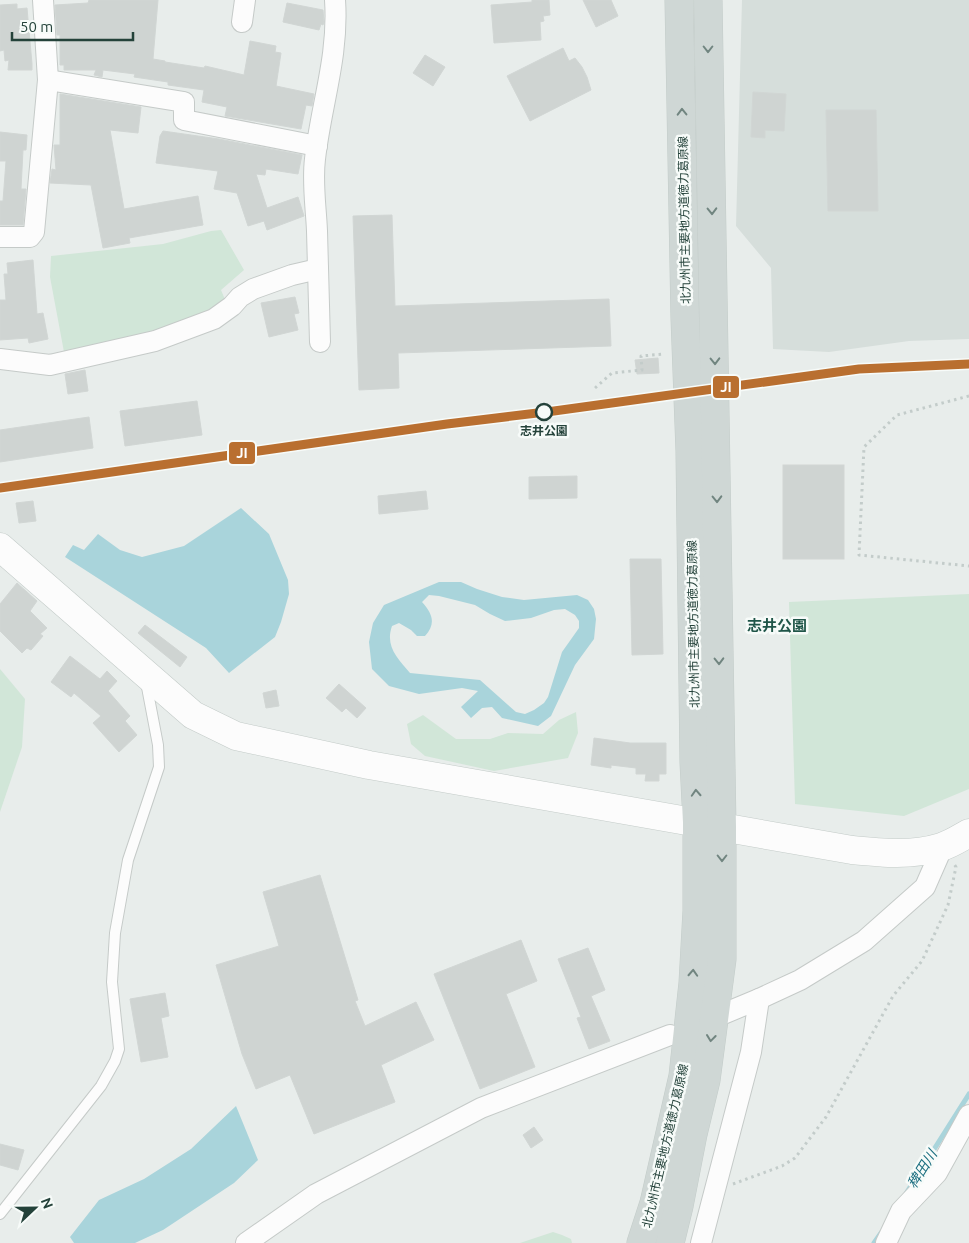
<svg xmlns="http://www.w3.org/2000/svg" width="969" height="1243" font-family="Ubuntu,'Noto Sans JP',sans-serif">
<rect width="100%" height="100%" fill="#e8edeb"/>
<!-- built -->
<path fill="#d6dedb" d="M742,0h227v339l-60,2 -80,11 -56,-3 -2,-81 -35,-42z"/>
<!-- green -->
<g fill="#d1e6d8">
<path d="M221,230l23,40 -23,20 5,12 -59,27 -103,23 -14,-75 1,-21 112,-12 48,-13z"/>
<path d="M969,594v195l-65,27 -109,-12 -6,-202z"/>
<path d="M0,669l25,30 -3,48 -22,65z"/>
<path d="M576,712l2,21 -10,25 -74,13 -69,-15 -14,-12 -4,-20 16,-9 33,24h34l18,-6 35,1 16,-14z"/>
<path d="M553,1232l9,3 9,4 1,4h-52z"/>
</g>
<!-- water -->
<g fill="#a9d4db" fill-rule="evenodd">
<path d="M241,508l28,26 19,46 1,14 -8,28 -6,15 -46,36 -23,-25 -141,-91 8,-12 11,5 14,-16 22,16 22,7 42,-11z"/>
<path d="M439,582h22l16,7 25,8 22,3 53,-5 11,5 6,9 2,10 -2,20 -19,26 -24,51 -13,10 -36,-8 -10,-11 -10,1 -11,10 -10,-11 17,-16 -16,-3 -43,6 -30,-8 -17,-17 -3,-27 4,-19 11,-18zM429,595l10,1 36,9 15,9 15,7 26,-3 23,-8 11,-1 10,6 4,6v7l-17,24 -14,45 -4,6 -10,7 -9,4 -9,-2 -36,-32 -70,-7c-13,-15 -25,-27 -18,-47l7,-3 12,7 6,6h8c11,-12 8,-22 -3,-34z"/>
<path d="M236,1106l22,54 -24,23 -71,47 -28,13h-61l-4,-6 29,-37 45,-21 47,-30z"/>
</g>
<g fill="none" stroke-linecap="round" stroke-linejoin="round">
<!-- stream -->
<g stroke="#a9d4db" stroke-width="5">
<path d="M907,1192l62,-98"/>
<path d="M874,1243l7,-10"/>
</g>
</g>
<!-- building -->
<g fill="#cfd4d2" stroke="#d1d6d4">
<path d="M89,0h69l-5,59 12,2v1l39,6 1,-2 39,9 6,-34 26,5 -1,6 6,1 -5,33 38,8 -2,12 -6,-1 -5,24 -76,-13 2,-9 -25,-5 2,-12 -36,-5v-3l-34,-5 1,-3 -32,-4 -1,7 -8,-2 2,-5h-32v-5h-4v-30h-3l-2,-30 33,-2z"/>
<path d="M532,0h17l1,15 -7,1 1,5 -4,1 1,18 -47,3 -3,-38 41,-3z"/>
<path d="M583,0h28l7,16 -22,11z"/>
<path d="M287,3l36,7 1,12 -1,3 -2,-1 -2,6 -36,-8z"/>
<path d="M17,4v5l10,-1 5,56v6h-24l1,-10 -4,1 -1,-11 -4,1v-46z"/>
<path d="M563,48l6,13 6,-3 7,9 5,10 4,13 -61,31 -23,-45z"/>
<path d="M425,55l20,12 -12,19 -20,-13z"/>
<path d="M753,92l33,2 -2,37 -19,-1v8l-14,-1z"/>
<path d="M60,94l81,13 -3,26 -28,-3 14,79 74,-13 5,29 -74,13 1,5 -27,5 -12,-63 -41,-2 2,-14 4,1 -2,-25h6z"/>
<path d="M826,110h50l2,101h-50z"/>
<path d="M163,131l56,8 83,16 -4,19 -32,-5 -1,6 -9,-1 11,34 31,-11 6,19 -37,14 -3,-9 -16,5 -11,-33 -23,-4 4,-18 -62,-8 4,-27z"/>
<path d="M0,132l27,3 -1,15h-3l-2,39h5l-3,36h-23v-24h3l3,-40h-6z"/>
<path d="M392,215l3,91 214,-7 2,47 -213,7 1,35 -40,2 -6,-174z"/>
<path d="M33,260l4,54 6,-1 5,26 -19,4 -1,-5 -28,2v-40h6l-2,-26h4l-1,-11z"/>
<path d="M295,297l4,16 -5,1 4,16 -29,7 -8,-34z"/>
<path d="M658,358l1,15 -22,1 -2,-14z"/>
<path d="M85,370l3,21 -20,3 -3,-20z"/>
<path d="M197,401l5,34 -77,11 -5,-35z"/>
<path d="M89,417l4,31 -93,14v-32z"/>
<rect x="783" y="465" width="61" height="94"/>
<path d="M577,476v22l-48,1v-22z"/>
<path d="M426,491l2,18 -49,5 -1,-18z"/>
<path d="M33,501l3,20 -17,2 -3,-20z"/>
<path d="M630,559h31l2,95 -31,1z"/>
<path d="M17,583l20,18 -7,10 17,17 -7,6 3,2 -12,14 -4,-2 -5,5 -22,-22v-27z"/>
<path d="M145,625l42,32 -7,10 -42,-34z"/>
<path d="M70,656l30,23 7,-8 10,10 -9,10 22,25 -5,5 12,14 -18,17 -26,-29 8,-7 -27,-23 -3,4 -20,-15z"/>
<path d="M339,684l27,24 -9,10 -11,-10 -4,4 -16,-14z"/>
<path d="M276,690l3,16 -13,2 -3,-15z"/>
<path d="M594,738l36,5h36v31h-7v7h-14l1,-7h-10v-6l-25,-3v3l-20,-3z"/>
<path d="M320,875l38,125 -3,1 10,25 51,-24 18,38 -53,25 14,37 -81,32 -24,-59 -34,14 -14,-35 -26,-89 63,-19 -16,-54z"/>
<path d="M521,940l16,41 -31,13 29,73 -55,22 -46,-115z"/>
<path d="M588,948l17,42 -14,6 19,45 -21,8 -12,-31 4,-1 -23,-58z"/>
<path d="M165,993l4,23 -8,2 7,39 -27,5 -11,-63z"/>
<path d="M534,1127l9,13 -12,8 -8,-13z"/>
<path d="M0,1144l24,6 -6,20 -18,-5z"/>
</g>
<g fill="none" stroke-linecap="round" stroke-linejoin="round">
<!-- lane casing -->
<g stroke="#c5cac8" stroke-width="12">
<path id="lane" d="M0,1214l101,-128 14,-25 4,-12 -7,-67 3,-49 13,-73 31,-93 -1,-22 -12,-63"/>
</g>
<!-- street casing -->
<g stroke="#c5cac8" stroke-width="22">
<g id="street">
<path d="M242,22l3,-22"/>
<path d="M48,80l136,22v18l133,26"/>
<path d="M0,237h30l4,-5 14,-152 -5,-80"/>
<path d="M320,342c-1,-37 -2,-74 -3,-111 -1,-24 -5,-48 -2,-72 6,-54 24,-103 20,-159"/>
<path d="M0,359l50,6 105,-24 59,-22 18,-13 8,-9 13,-8 39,-14 26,-6"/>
<path d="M723,1014l36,-15 41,-19 64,-39 61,-54 18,-41"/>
<path d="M246,1243l70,-49 165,-86 189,-73"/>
<path d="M701,1243l50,-191 8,-53"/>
<path d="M886,1243l15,-32 36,-38 32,-58"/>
</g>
</g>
<!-- secondary casing -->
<g stroke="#c3cbc8" stroke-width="29">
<path id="secondary" d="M0,547l193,168 43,21 133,29 483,85c30,3 60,6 89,-3 10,-3 19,-9 28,-14"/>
</g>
<!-- primary casing -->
<g stroke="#c3ccc9" stroke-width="29">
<g id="primary">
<path d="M641,1243l13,-40 29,-127 10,-93 4,-72v-89l-3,-60 -4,-311 -5,-133 -6,-318"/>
<path d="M670,1243l9,-37 14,-72 13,-54 16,-121v-132l-14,-827"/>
</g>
</g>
<!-- path -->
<g stroke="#c3ccca" stroke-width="3" stroke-dasharray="2.5 4" stroke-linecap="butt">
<path d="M595,388l17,-15 30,-3 -1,-14 24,-2"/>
<path d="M969,396l-72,19 -33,32 -5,108 110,11"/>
<path d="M733,1184l49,-18 13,-8 31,-41 67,-121 29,-35 26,-56 8,-38 -2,-3"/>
</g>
<!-- lane -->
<use href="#lane" stroke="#fcfcfc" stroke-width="10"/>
<!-- street -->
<use href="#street" stroke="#fcfcfc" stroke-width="20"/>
<!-- secondary -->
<use href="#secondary" stroke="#fcfcfc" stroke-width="28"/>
<!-- primary -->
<use href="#primary" stroke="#cfd7d5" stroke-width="28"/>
<!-- rail-1 casing -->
<g stroke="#f7fbf9" stroke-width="12">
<path id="rail-1" d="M0,488l447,-64 107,-13 305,-42 110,-5"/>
</g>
<!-- rail-1 -->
<use href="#rail-1" stroke="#b96f30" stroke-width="9"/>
</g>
<!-- one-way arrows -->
<defs><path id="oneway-chevron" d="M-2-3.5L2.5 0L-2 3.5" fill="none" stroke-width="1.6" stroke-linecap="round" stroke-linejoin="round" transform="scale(1.25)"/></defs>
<g stroke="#718580">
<use href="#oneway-chevron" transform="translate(708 49) rotate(90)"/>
<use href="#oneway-chevron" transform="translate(682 112) rotate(-91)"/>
<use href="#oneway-chevron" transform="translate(712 211) rotate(89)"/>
<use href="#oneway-chevron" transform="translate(715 361) rotate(89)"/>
<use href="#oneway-chevron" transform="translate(717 499) rotate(89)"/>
<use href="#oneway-chevron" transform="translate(719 661) rotate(89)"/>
<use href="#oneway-chevron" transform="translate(696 793) rotate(-93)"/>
<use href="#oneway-chevron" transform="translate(722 858) rotate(90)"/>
<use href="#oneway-chevron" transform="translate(693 973) rotate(-87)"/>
<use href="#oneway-chevron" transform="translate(711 1038) rotate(97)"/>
</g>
<!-- markers -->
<circle fill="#f7fbf9" stroke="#24423a" stroke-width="2.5" cx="544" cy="412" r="8"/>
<g text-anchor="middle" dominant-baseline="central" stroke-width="5" stroke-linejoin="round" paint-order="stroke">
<!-- street labels -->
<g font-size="12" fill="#24423a" stroke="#f7fbf9">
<text transform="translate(684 220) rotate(-91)">北九州市主要地方道徳力葛原線</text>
<text transform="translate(693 624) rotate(-91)">北九州市主要地方道徳力葛原線</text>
<text transform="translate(665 1146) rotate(-77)">北九州市主要地方道徳力葛原線</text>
</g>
<!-- stop labels -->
<g font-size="12" font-weight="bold" fill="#24423a" stroke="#f7fbf9">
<text x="544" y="430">志井公園</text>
</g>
<!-- water labels -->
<g font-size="14" font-style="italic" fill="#1c6f80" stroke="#f7fbf9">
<text transform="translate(922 1169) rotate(-58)">稗田川</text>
</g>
<!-- quarter labels -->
<g font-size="15" font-weight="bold" fill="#1f5548" stroke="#f7fbf9">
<text x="777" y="625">志井公園</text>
</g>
</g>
<g stroke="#f7fbf9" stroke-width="2">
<rect x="712" y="375" width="28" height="24" rx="5" fill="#b96f30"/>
<rect x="228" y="441" width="28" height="24" rx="5" fill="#b96f30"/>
</g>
<g font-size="14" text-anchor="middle" font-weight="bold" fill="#fff">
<text x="726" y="392">JI</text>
<text x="242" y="458">JI</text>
</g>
<!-- north arrow -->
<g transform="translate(35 1208) rotate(68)" stroke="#f7fbf9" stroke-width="4" paint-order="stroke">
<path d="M0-4L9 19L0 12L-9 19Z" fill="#24423a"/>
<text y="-8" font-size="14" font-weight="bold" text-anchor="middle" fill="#24423a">N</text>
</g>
<!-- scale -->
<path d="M12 32v8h121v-8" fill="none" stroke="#24423a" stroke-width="2.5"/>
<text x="20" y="32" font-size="15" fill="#24423a" stroke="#f7fbf9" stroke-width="4" paint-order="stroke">50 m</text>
</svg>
